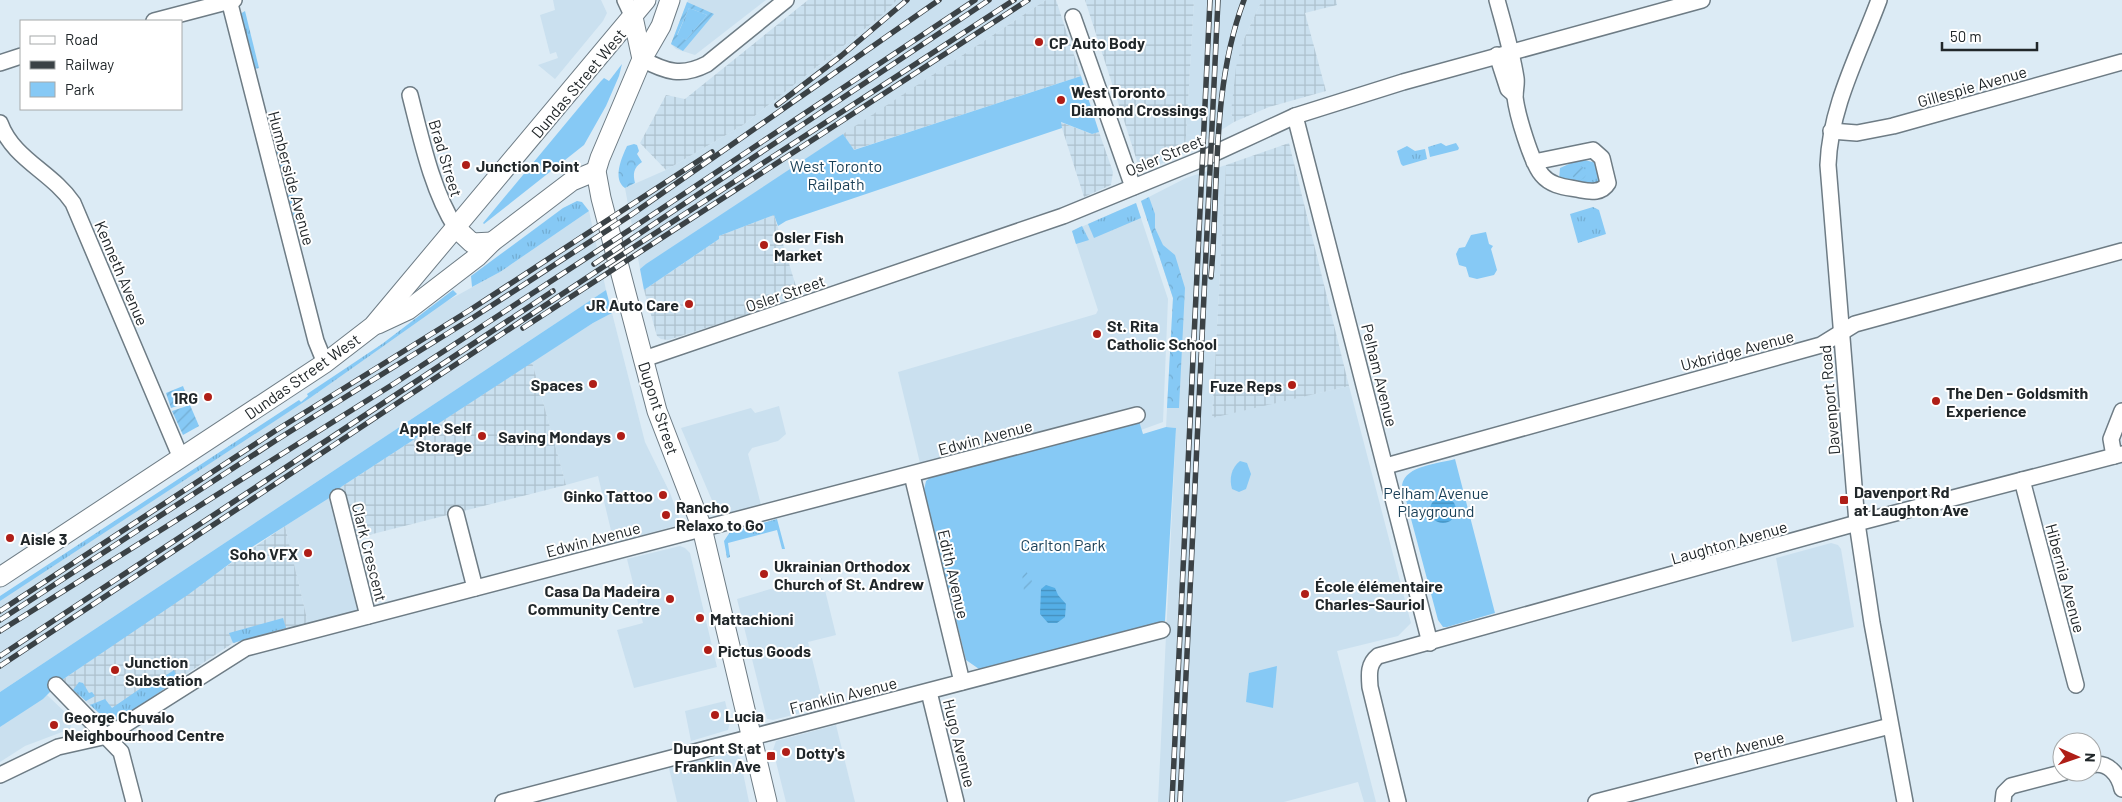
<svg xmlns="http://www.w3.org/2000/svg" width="2122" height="802" font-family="Barlow,sans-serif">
<defs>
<pattern id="industrial-grid" width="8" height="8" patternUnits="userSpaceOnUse" patternTransform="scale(1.25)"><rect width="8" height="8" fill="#cae0ef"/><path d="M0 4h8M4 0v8" fill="none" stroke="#adc0cd"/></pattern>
<pattern id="grass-tufts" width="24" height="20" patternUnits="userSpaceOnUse" patternTransform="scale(1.25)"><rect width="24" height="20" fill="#86c9f5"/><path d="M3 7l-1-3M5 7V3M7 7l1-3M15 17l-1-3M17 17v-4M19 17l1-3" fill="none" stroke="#73add2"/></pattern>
<pattern id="forest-crowns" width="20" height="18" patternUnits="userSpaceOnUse" patternTransform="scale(1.25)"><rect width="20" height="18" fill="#86c9f5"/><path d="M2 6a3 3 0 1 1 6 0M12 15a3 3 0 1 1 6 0" fill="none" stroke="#73add2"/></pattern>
<pattern id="garden-furrows" width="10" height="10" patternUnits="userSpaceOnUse" patternTransform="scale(1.25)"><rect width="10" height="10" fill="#86c9f5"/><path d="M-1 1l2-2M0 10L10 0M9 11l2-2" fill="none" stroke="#73add2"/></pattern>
<pattern id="water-rules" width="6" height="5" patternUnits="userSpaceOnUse" patternTransform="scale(1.25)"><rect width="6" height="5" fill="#54aee6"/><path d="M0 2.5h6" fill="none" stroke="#458ebb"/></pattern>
</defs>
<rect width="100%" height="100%" fill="#dcebf5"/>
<!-- built -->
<g fill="#cae0ef">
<path d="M553,0h48l6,13 -4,8 -48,58 -17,-14 20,-7 -2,-6 -6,2 -10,-39 15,-5z"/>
<path d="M688,0h78l-71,55 -19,-6 -5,-5z"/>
<path d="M897,0h149l-406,269 -15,-81 41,-18 77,-45 137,-108z"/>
<path d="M1194,0h68l-19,41 -12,71 3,10 -49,31z"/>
<path d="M1226,165l-14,252 137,-31 62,237 -13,13 -61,15 39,151h-12l-6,-20 -74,20h-126l18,-374 -10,-1 7,-129 -32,-97 45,-23z"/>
<path d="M1136,203l32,96 -5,123 -22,8 -5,-24 -216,57 -22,-91 198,-58 2,-4 -26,-79z"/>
<path d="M589,211l17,79 -606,402v-92l310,-202 126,-91 64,-35z"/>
<path d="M612,313l33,129 25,51 9,24 -4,9 -61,17 -16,-67 -32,9 -34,-123 61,-39z"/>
<path d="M779,406l7,28 -8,7 -26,7 -4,6 13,51 -34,9 -10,-2 -36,-84 70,-20 4,5z"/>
<path d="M334,495l28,114 -54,14 -23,-97z"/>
<path d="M1831,543l7,2 3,4 13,78 -62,15 -16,-84z"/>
<path d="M680,546l5,2 5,5 27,114 -83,21 -17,-58 26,-7 -16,-64z"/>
<path d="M822,578l14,57 -28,7 16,65 -51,13 -6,-1 -30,-120 57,-17 2,3z"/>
<path d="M47,695l23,22 2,5 -2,7 -45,17 -25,16v-35z"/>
<path d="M725,701l5,21 -2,8 -37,11 -6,-30z"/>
<path d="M836,725l19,77h-69l-13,-52 3,-9z"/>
<path d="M730,753l6,1 4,4 9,44h-72l-8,-34z"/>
</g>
<!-- industrial -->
<g fill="url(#industrial-grid)">
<path d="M808,0h89l-17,17 -137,108 -77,45 -26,-27 26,-48 19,4z"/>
<path d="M1046,0h10l25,76 -228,74 -10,-16z"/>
<path d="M1085,0h109l-9,153 -33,15 -8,1 -6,-5z"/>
<path d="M1262,0h74l1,5 -32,8 21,78 -57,16 -35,15 -3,-10 5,-45 7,-26z"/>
<path d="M1060,122l32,12 7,-2 14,40 -2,13 -27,12z"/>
<path d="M1289,143l60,243 -137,32 14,-253z"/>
<path d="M774,215l25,81 -68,24 -63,20 -7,-1 -4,-3 -13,-46 75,-51v-3z"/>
<path d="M532,362l34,123 -213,54 -12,-52z"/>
<path d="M285,526l23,97 -75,20 -120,80 -5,-2 -46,-41z"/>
</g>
<!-- grass -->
<g fill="url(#grass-tufts)">
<path d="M689,8l18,7 -21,25 -9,-4z"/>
<path d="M245,11l14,57 -4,1 -15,-55z"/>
<path d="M275,126l5,18 -5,2 -5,-18z"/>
<path d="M1441,143l5,3 10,-3 3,5 -1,2 -28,7 -2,-10z"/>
<path d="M280,146l10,38 -6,2 -10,-39z"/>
<path d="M1407,146l8,5 10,-2 2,10 -24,7 -2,-2 -4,-13z"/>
<path d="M1580,159l17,4 5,19 -2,3 -41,-5 1,-12z"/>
<path d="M292,193l8,30 -4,2 -8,-29z"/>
<path d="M577,201l5,1 7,9 -89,61 -28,15 -1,-11 92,-68z"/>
<path d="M1136,203l5,15 -47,20 -6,-14z"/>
<path d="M1593,207l6,3 7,24 -28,9 -8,-29z"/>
<path d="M1082,226l7,14 -13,4 -4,-13z"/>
<path d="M453,290l4,4 -147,104 -310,203v-5l299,-196 2,2 7,-6 -1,-2 75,-50z"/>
<path d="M777,519l8,30h-3l-5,-19 -49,13 2,14 -3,1 -3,-17 6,-9z"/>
<path d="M283,618l3,10 -53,15 -4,-10z"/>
<path d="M174,670l4,9 -59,42h-11l-18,-16 15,-6 7,9 45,-31 2,3z"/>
<path d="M79,682l4,1 6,10 3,-1 3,4 -9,5 -13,-11z"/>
</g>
<!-- forest -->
<g fill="url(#forest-crowns)">
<path d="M634,144l3,1 2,6 -2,3 5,8c-9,6 -9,12 -7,21l-10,5c-13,-9 -3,-31 2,-42z"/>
<path d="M1149,197l6,17v14l8,17 12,10 10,33 -6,120h-12l6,-110 -32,-97z"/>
</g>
<!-- park -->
<g fill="#86c9f5">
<path d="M622,64l-3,12 -13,30 -22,39 -100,79 -1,-1 118,-142 3,-3 5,3z"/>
<path d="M1081,76l18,56 -7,2 -31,-12 1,6 -276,93 -8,5 -4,-11 -55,21v3l-75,51 -4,-21 6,-5 197,-130 11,16z"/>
<path d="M1486,232l3,12 4,2 -2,3 6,21 -3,5 -17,4 -8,-2 -3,-10 -7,-2 -3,-11 3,-6 6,-1 6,-12z"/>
<path d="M606,290l6,23 -19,10 -252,164 -7,8 -82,52 -63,47 -127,86 -19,19 -43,28v-35z"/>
<path d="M1139,421l4,13 23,-7 10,1 -11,193 -186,48 -13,-9 -42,-170 2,-9 7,-6z"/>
<path d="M1455,459l40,154 -48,14h-4l-5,-7 -36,-135c4,-20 36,-21 53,-26z"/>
<path d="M1240,461l7,2 4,11 -5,15 -7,3 -7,-3c-3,-10 -1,-21 8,-28z"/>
<path d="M1277,666l-4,42 -27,-6 3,-29z"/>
</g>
<!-- garden -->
<g fill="url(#garden-furrows)" fill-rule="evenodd">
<path d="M687,2l27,12 -31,37 -12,-7zM689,8l18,7 -21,25 -9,-5z"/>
<circle cx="1579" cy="173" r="7"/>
<path d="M183,386l6,16 -18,6 -5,-15z"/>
<path d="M190,405l9,21 -16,9 -11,-24z"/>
<path d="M1026,571l6,10 -4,12 -4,-2 -2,-18z"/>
</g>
<!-- water -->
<g fill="url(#water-rules)">
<circle cx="1443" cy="510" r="13"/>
<path d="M1046,585l9,3 3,7 8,9 -1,13 -8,6h-9l-8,-9 1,-25z"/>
</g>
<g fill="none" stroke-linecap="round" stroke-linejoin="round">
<!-- minor casing -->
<g stroke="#6e7c85" stroke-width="18">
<g id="minor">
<path d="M229,0l87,341 9,22"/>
<path d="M625,0l8,17"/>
<path d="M1497,0c7,26 15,52 19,78 1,6 -1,12 -1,19 2,17 16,65 27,78 10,12 25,12 39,15 10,2 21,3 27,-7l-6,-25 -9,-8 -59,12"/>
<path d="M1879,0c-20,54 -49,107 -51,165l29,358 15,100 33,179"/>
<path d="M1073,17l60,170"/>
<path d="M154,21l80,-21"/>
<path d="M1497,55l11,34 7,6"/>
<path d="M642,59c24,13 40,18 65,5l79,-64"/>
<path d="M0,63l21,-7"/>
<path d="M410,95c11,43 22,96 46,133"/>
<path d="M1295,116l135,527"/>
<path d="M0,123c13,36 52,49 73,80l108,255"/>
<path d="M1831,131l26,2 36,-7 229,-64"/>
<path d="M644,359l419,-143 139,-57 93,-43 108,-34 299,-82"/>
<path d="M2114,456l-3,-17 11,-28"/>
<path d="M1386,466l435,-121 34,-21 267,-73"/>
<path d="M912,475l50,207"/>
<path d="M2022,480l54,205"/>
<path d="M338,497l30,119"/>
<path d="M456,514l19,74"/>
<path d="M56,685l65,67 13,50"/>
<path d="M929,692l27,110"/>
<path d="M2092,765c16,-4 27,10 30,24"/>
<path d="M0,775l58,-28 49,-11 139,-88 891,-233"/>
<path d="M503,802l659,-172"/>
<path d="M1398,802l-28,-115c-1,-13 -2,-23 8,-31l479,-133 265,-69"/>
<path d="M1596,802l294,-76"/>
<path d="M2003,802l1,-9 7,-7 54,-14"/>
</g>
</g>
<!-- major casing -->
<g stroke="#6e7c85" stroke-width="21">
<g id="major">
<path d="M670,0l-9,26 -19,33 -42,99 -4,13 5,27 56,213 45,117 65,274"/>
<path d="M633,17l9,42"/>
<path d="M456,228l16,15 20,-1"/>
<path d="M378,324l30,-14 69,-53 15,-15 80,-61 24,-10"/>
<path d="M0,577l325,-214 48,-37 273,-326"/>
</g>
</g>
<!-- minor -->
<use href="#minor" stroke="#fff" stroke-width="15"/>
<!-- major -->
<use href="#major" stroke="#fff" stroke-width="19"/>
<!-- rail casing -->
<g stroke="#3b4246" stroke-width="5.5">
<g id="rail">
<path d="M777,105l64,-49 66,-56"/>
<path d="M594,264l395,-264"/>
<path d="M1211,277c8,-92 0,-189 33,-277"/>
<path d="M523,328l505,-328"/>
<path d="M0,611l275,-180 195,-121 242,-158"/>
<path d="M0,620l278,-181 196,-122 157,-102 308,-215"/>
<path d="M0,631l395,-248 239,-156 341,-227"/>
<path d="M0,656l553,-365"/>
<path d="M0,666l600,-397 414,-269"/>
<path d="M1172,802l38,-802"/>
<path d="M1180,802l38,-802"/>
</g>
</g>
<!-- rail -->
<use href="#rail" stroke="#fff" stroke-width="4" stroke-dasharray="11" stroke-linecap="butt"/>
</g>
<!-- markers -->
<g fill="#af1e17" stroke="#fff" stroke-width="2">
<circle cx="1039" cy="42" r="5"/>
<circle cx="1061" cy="100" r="5"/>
<circle cx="466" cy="165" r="5"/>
<circle cx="764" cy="245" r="5"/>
<circle cx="689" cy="304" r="5"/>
<circle cx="1097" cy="334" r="5"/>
<circle cx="593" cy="384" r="5"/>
<circle cx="1292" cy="385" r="5"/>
<circle cx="208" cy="397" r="5"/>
<circle cx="1936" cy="401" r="5"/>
<circle cx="482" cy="436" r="5"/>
<circle cx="621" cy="436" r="5"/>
<circle cx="663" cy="495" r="5"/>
<rect x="1839" y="495" width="10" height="10" rx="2.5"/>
<circle cx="666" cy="515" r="5"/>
<circle cx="10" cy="538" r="5"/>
<circle cx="308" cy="553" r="5"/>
<circle cx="764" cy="574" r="5"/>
<circle cx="1305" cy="594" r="5"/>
<circle cx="670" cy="599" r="5"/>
<circle cx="700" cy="618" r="5"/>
<circle cx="708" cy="650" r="5"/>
<circle cx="115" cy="670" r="5"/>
<circle cx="715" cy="715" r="5"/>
<circle cx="54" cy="725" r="5"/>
<circle cx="786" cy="752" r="5"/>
<rect x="766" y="751" width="10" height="10" rx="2.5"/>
</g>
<g text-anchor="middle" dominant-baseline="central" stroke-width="4" stroke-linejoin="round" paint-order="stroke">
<!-- poi labels -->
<g font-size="16" font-weight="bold" fill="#21272a" stroke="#fff" text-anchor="start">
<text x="1049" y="42">CP Auto Body</text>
<text x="1071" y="91">West Toronto<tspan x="1071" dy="18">Diamond Crossings</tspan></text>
<text x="476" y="165">Junction Point</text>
<text x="774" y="236">Osler Fish<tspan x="774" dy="18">Market</tspan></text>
<text x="679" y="304" text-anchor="end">JR Auto Care</text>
<text x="1107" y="325">St. Rita<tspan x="1107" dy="18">Catholic School</tspan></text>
<text x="583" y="384" text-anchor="end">Spaces</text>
<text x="1282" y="385" text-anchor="end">Fuze Reps</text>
<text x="1946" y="392">The Den - Goldsmith<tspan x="1946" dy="18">Experience</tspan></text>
<text x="198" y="397" text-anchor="end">1RG</text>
<text x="472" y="427" text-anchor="end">Apple Self<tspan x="472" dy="18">Storage</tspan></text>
<text x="611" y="436" text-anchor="end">Saving Mondays</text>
<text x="1854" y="491">Davenport Rd<tspan x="1854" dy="18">at Laughton Ave</tspan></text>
<text x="653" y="495" text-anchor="end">Ginko Tattoo</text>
<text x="676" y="506">Rancho<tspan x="676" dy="18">Relaxo to Go</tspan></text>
<text x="20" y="538">Aisle 3</text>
<text x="298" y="553" text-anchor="end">Soho VFX</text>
<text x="774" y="565">Ukrainian Orthodox<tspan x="774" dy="18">Church of St. Andrew</tspan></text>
<text x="1315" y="585">École élémentaire<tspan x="1315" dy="18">Charles-Sauriol</tspan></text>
<text x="660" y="590" text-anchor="end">Casa Da Madeira<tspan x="660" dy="18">Community Centre</tspan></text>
<text x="710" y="618">Mattachioni</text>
<text x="718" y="650">Pictus Goods</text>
<text x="125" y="661">Junction<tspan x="125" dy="18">Substation</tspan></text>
<text x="725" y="715">Lucia</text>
<text x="64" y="716">George Chuvalo<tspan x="64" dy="18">Neighbourhood Centre</tspan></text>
<text x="761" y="747" text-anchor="end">Dupont St at<tspan x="761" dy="18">Franklin Ave</tspan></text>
<text x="796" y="752">Dotty's</text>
</g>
<!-- street labels -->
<g font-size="16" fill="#21272a" stroke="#fff">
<text transform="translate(578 83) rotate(-50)">Dundas Street West</text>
<text transform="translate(1972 86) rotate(-16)">Gillespie Avenue</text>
<text transform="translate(1164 155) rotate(-23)">Osler Street</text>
<text transform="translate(446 158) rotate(73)">Brad Street</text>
<text transform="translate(292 178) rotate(75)">Humberside Avenue</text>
<text transform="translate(122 273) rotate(67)">Kenneth Avenue</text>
<text transform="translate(785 293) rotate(-19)">Osler Street</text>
<text transform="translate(1737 350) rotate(-15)">Uxbridge Avenue</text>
<text transform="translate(1380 375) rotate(76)">Pelham Avenue</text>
<text transform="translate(302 376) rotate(-35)">Dundas Street West</text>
<text transform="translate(1829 400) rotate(-95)">Davenport Road</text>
<text transform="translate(659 408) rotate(72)">Dupont Street</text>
<text transform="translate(985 437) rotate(-15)">Edwin Avenue</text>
<text transform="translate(593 539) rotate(-15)">Edwin Avenue</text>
<text transform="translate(1729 542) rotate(-16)">Laughton Avenue</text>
<text transform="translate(370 552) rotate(76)">Clark Crescent</text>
<text transform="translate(954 574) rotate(77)">Edith Avenue</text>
<text transform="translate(2066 578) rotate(75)">Hibernia Avenue</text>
<text transform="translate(843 695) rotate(-14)">Franklin Avenue</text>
<text transform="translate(960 743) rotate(76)">Hugo Avenue</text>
<text transform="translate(1739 747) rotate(-14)">Perth Avenue</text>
</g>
<!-- park labels -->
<g font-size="16" fill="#193f57" stroke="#fff">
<text x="836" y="165">West Toronto<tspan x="836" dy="18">Railpath</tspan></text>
<text x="1436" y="492">Pelham Avenue<tspan x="1436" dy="18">Playground</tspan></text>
<text x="1063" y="544">Carlton Park</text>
</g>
</g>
<!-- legend -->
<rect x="20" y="20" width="162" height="90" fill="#ffffff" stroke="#a6a9aa"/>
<rect x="30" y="36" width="25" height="8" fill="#ffffff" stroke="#a6a9aa"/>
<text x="65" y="45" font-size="15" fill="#21272a">Road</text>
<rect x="30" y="61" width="25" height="8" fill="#3b4246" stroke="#a6a9aa"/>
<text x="65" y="70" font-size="15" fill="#21272a">Railway</text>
<rect x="30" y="82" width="25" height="15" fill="#86c9f5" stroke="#a6a9aa"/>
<text x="65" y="95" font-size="15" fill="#21272a">Park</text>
<!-- north arrow -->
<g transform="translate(2077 757) rotate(92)"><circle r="24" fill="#ffffff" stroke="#a6a9aa"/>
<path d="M0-4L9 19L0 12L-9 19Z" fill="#af1e17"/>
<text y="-8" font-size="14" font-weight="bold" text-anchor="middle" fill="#21272a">N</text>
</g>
<!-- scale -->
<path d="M1942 42v8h95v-8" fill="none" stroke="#21272a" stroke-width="2.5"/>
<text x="1950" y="42" font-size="15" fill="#21272a" stroke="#ffffff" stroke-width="4" paint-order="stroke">50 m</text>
</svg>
